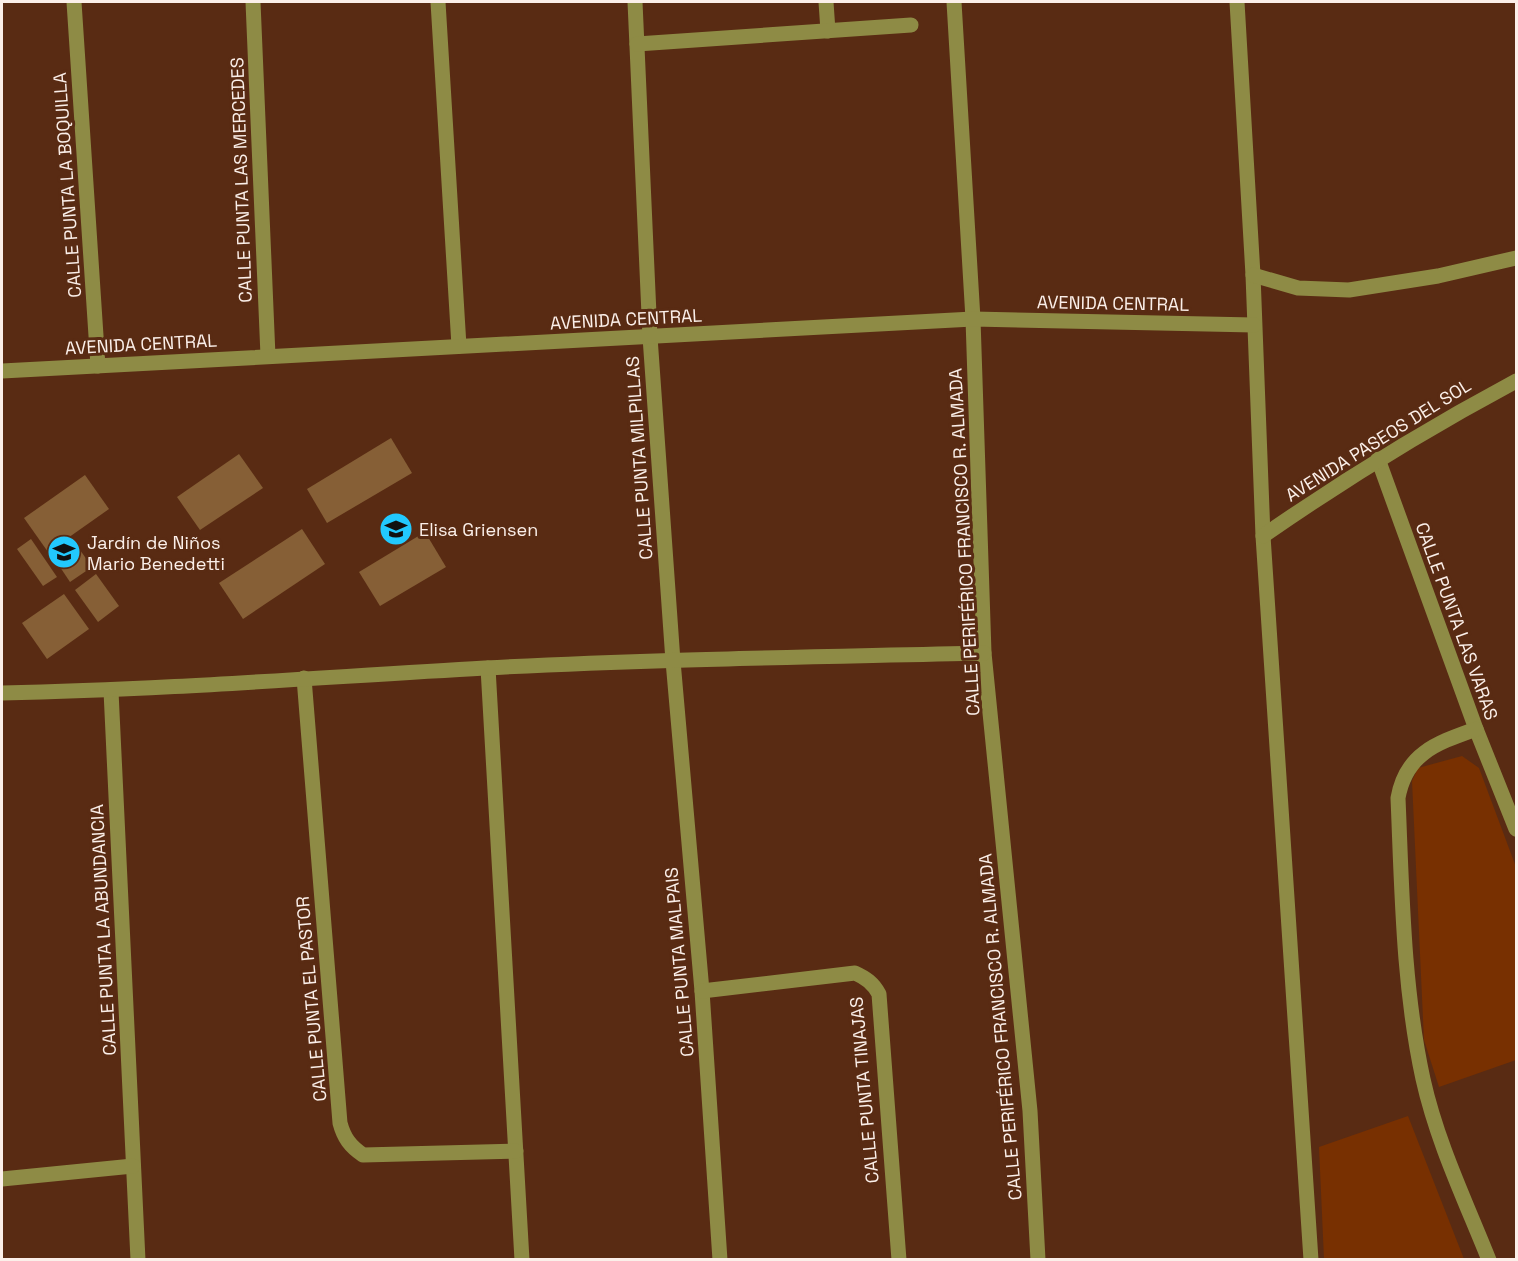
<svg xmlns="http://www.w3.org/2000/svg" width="1518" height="1261" font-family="'Space Grotesk',sans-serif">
<rect width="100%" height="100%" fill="#592b13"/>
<!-- green -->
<g fill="#783001">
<path d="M1462,756l17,12 37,99v193l-77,27 -15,-47 -12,-259 6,-13z"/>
<path d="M1408,1116l56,143h-140l-5,-112z"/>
</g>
<!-- building -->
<g fill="#865f36">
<path d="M391,438l21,35 -85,50 -20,-34z"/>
<path d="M239,454l24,34 -63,42 -23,-33z"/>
<path d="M85,475l24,34 -61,43 -24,-34z"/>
<path d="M302,529l23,35 -82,55 -24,-36z"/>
<path d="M425,532l21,35 -66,39 -21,-34z"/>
<path d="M31,539l26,38 -14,9 -26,-37z"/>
<path d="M73,540l19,27 -22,15 -18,-27z"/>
<path d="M96,574l23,32 -21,16 -23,-32z"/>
<path d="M64,594l25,35 -42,30 -25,-36z"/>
</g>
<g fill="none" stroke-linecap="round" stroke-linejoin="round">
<!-- minor -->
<g stroke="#8e8b45" stroke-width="15">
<path d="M74,2l24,364"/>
<path d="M253,2l15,354"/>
<path d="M438,2l21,344"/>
<path d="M635,2l15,335 23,324 29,330 18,269"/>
<path d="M826,2l2,29"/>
<path d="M954,2l19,317 11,334 46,458 8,149"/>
<path d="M1237,2l16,273 10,261 48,724"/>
<path d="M637,44l274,-19"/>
<path d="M1253,275l45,13 51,2 89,-14 78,-18"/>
<path d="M2,371l971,-52 281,6"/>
<path d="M1378,459l98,270 40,100"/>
<path d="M1263,536c82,-57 165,-108 253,-155"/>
<path d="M488,668l34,592"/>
<path d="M304,678l36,445c4,15 10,23 23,32l153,-4"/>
<path d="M111,691l27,569"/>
<path d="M2,693c161,-3 322,-16 483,-25 166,-9 333,-11 499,-15"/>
<path d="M1476,729c-39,14 -70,24 -78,69 4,94 5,189 25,281 14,63 42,121 66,181"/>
<path d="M702,991l153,-18c11,5 18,10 24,21l20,266"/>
<path d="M2,1179l131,-13"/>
</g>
</g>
<!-- icons -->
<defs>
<g id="school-disc" transform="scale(1.725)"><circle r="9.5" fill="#22c9fe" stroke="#592b13"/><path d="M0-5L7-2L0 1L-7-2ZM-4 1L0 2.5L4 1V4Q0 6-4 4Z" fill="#111"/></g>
</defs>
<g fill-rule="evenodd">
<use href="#school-disc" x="396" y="529"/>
<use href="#school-disc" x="64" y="552"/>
</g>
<g text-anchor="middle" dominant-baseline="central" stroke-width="6" stroke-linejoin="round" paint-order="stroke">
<!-- street labels -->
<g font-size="18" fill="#fbefe9" stroke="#592b13">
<text transform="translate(241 180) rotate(-92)">CALLE PUNTA LAS MERCEDES</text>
<text transform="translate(67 185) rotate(-94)">CALLE PUNTA LA BOQUILLA</text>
<text transform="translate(1113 303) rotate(1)">AVENIDA CENTRAL</text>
<text transform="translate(626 319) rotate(-3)">AVENIDA CENTRAL</text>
<text transform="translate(141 344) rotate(-3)">AVENIDA CENTRAL</text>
<text transform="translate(1378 440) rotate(-32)">AVENIDA PASEOS DEL SOL</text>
<text transform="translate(639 458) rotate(-94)">CALLE PUNTA MILPILLAS</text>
<text transform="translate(964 542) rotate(-93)">CALLE PERIFÉRICO FRANCISCO R. ALMADA</text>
<text transform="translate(1457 621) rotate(70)">CALLE PUNTA LAS VARAS</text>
<text transform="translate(103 930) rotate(-93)">CALLE PUNTA LA ABUNDANCIA</text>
<text transform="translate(679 962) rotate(-95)">CALLE PUNTA MALPAIS</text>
<text transform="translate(311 999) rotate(-95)">CALLE PUNTA EL PASTOR</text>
<text transform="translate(1000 1027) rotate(-95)">CALLE PERIFÉRICO FRANCISCO R. ALMADA</text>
<text transform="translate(864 1090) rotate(-95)">CALLE PUNTA TINAJAS</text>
</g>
<!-- poi labels -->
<g font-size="18" fill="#fbefe9" stroke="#592b13" text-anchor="start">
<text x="419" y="529">Elisa Griensen</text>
<text x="87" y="542">Jardín de Niños<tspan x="87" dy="21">Mario Benedetti</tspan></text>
</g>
</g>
<!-- border -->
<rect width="1518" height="1261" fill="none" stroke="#fbefe9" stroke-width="6"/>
</svg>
